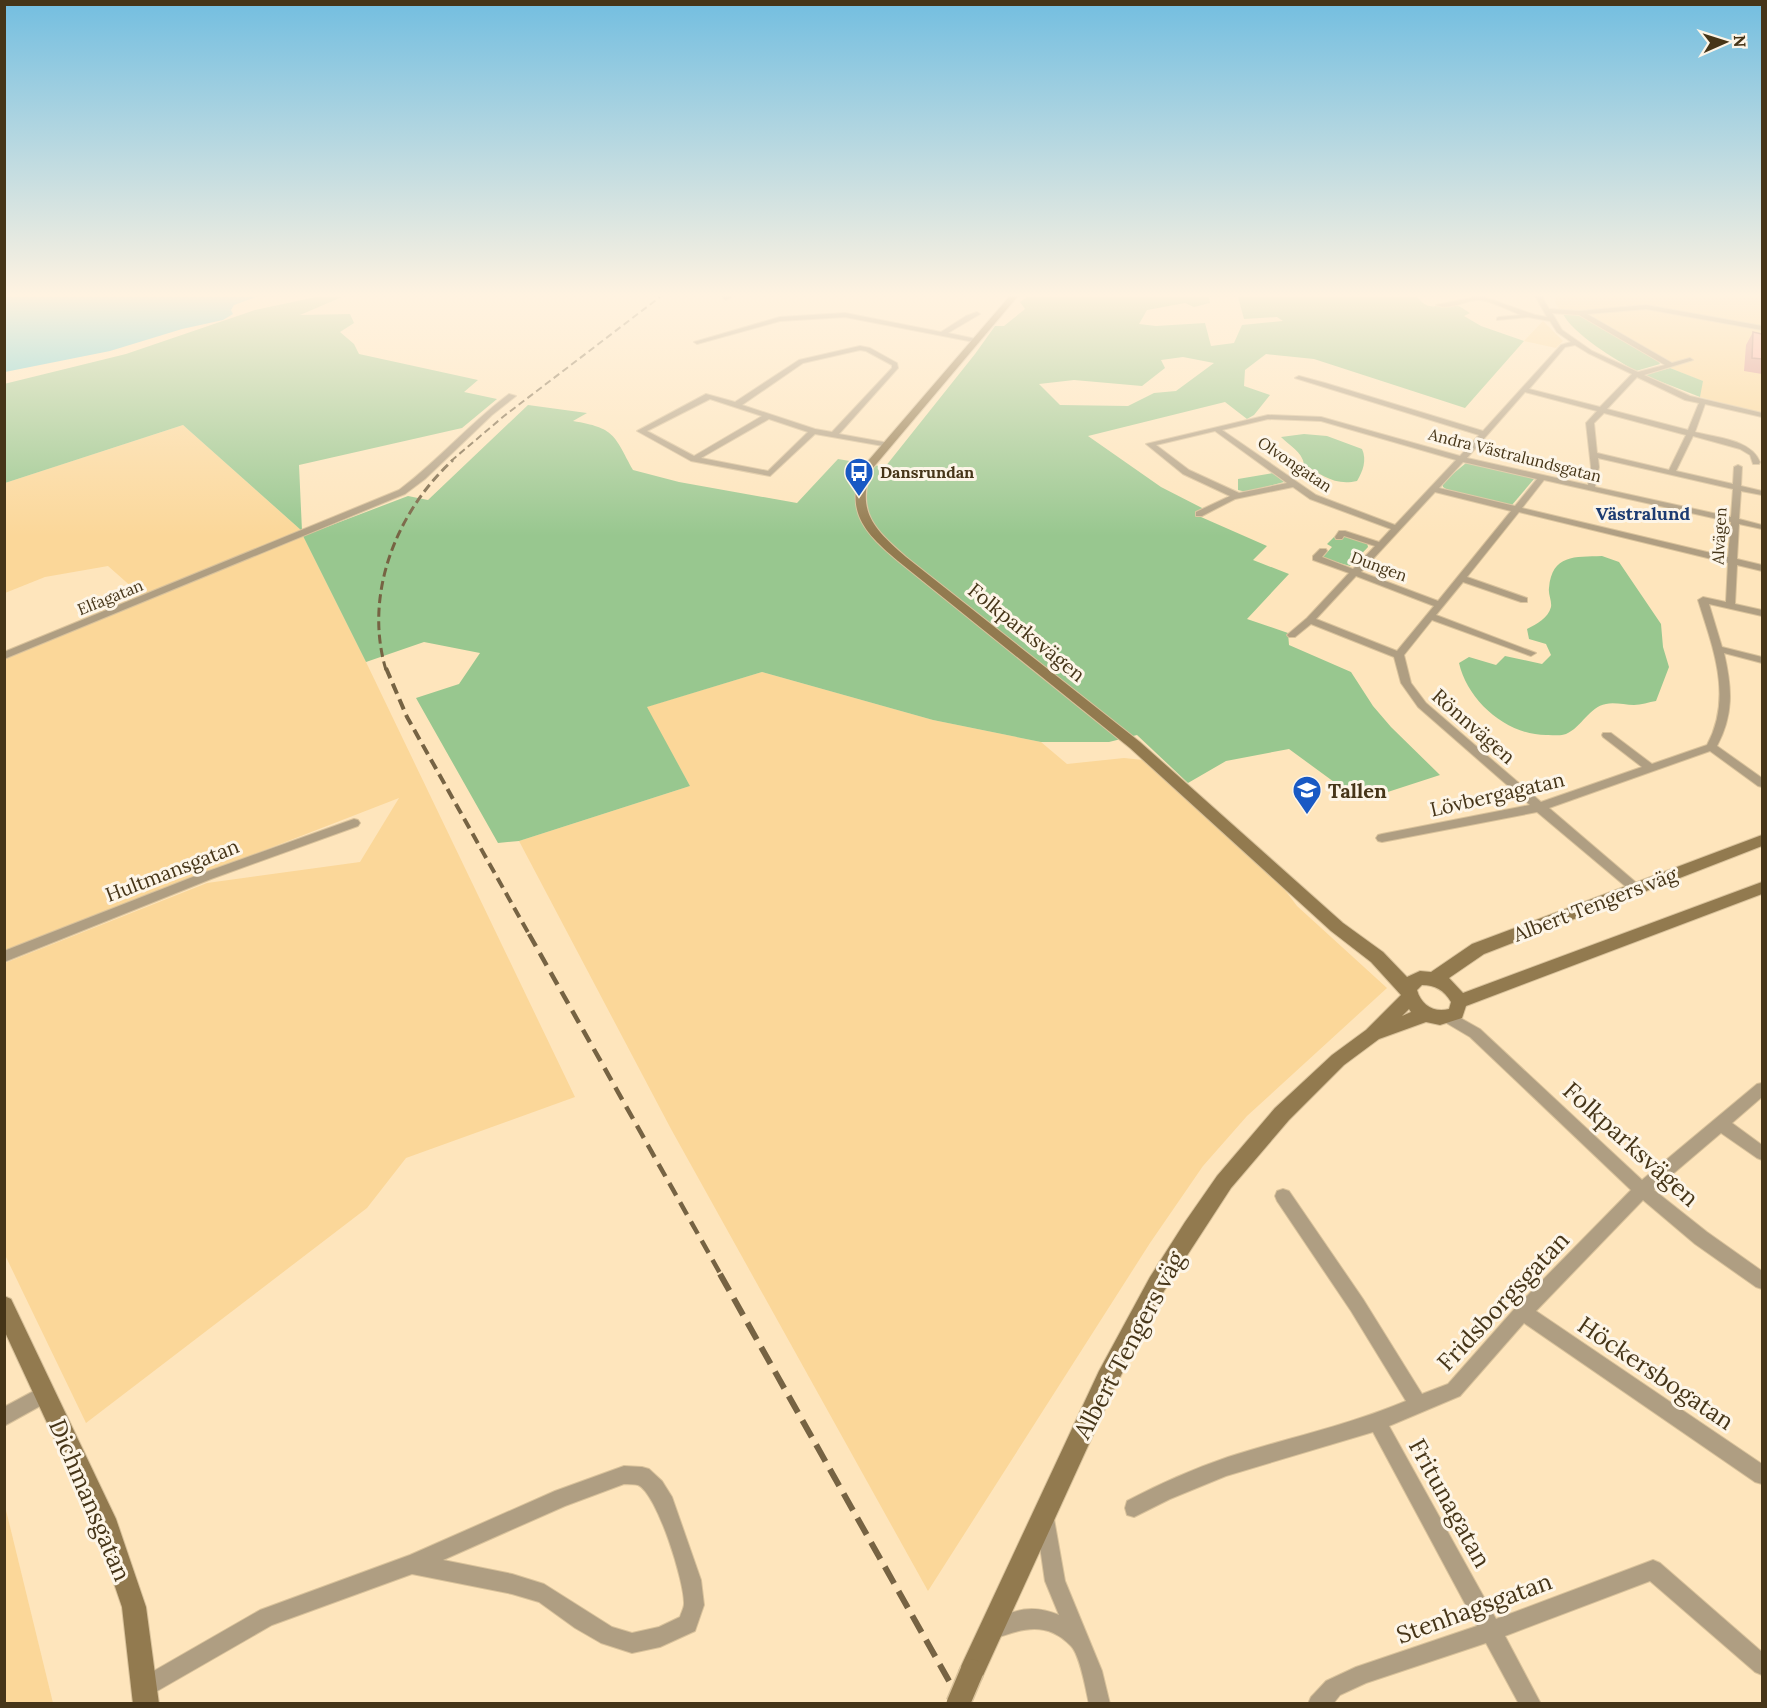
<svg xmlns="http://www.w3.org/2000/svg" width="1767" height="1708" font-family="Lora,serif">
<rect width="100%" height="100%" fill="#fee5bc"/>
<!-- built -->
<g fill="#fbd799">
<path d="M1556,297h206v29l-115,-21 -67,6 -20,-1 -5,-7z"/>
<path d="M1640,308l122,21v84l-62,-16 2,-16 -32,-13 6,-3 -87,-51z"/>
<path d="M1543,321l20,20 -7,7 -32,-7z"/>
<path d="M183,425l119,106 -160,65 -34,-30 -63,11 -40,16v-110z"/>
<path d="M303,536l63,126 209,435 -169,61 -39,50 -281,215 -81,-168v-292l202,-80 153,-21 39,-64 -394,153v-292z"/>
<path d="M762,672l171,48 108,22 26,22 57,-6 19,2 139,126 15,20 90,82 -140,128 -44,50 -53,77 -222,348 -257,-462 -152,-288 171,-55 -44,-79z"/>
<path d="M5,1506l48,197h-48z"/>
</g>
<!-- green -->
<g fill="#98c78f" fill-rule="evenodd">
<path d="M316,297h26l-42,18 50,-1 4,9 -14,9 14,12 5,10 119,26 -14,12 33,7 -35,29 -163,37 3,66 -119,-106 -178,58 -1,-99 122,-30 129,-44z"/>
<path d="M1027,297h182l1,6 -16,4 -9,-4 -38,7 -8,14 17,2 49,-3 6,23 23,-3 8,-18 41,-4 -6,-4 -33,2 -6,-22h179c13,17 23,5 40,9 4,0 9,5 13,7l-6,3 17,10 43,15 -59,67 -151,-49 -48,-5 -21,16 -1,16 26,9 -16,20 -7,4 -22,-17 -137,34 73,51 43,22 -3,8 66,29 -14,14 36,14 -42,45 41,14 1,12 62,27 22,34 18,21 49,48 -80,26 -71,-52 -63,12 -38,22 -51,-48 -28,7h-68l-108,-22 -171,-48 -115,35 43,79 -171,55 -21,2 -82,-145 43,-14 21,-31 -56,-11 -58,20 -63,-126 105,-40 20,4 100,-95 59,8 -14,8c42,7 41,14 60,49l46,12 118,21 41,-44 47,8 90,-113 20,-28h9l21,-17 -5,-7zM1183,357l31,6 -38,28 -22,2 -26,13 -68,-1 -21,-21 35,-4 68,6 23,-18 -4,-8z"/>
<path d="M1563,314l16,1 9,4 69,40 3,5 -24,7c-20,-11 -63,-37 -73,-57z"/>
<path d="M1670,368l33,13 -3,16 -56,-22z"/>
<path d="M1304,434l23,2 35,13c5,11 1,22 -5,32 -22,5 -36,-6 -53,-17 -2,-12 -15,-19 -23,-27z"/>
<path d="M1466,463l61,13 7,3 -22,26 -63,-14 -6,-4 -1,-4z"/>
<path d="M1273,473l11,9 -38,10 -8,-2v-11z"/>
<path d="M1345,536l22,7 1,4 -18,19 -28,-8 10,-11 -5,-3 7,-7 7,2z"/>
<path d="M1602,556l17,6 42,62 2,23 6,20 -13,34c-7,1 -15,4 -22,4 -9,0 -20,-3 -28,-1 -17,3 -24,23 -40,30 -5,2 -12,1 -18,1 -40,1 -80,-33 -89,-72l10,-6 27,8 9,-9 37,8 9,-9 -5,-11 -17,-5 -2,-10c10,-5 21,-11 24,-22 1,-6 -3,-13 -2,-19 3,-34 26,-31 53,-32z"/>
</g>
<!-- water -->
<path fill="#65ced5" d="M5,297h251l-22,8 -3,5 2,4 -10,6 -41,9 -72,22 -105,21z"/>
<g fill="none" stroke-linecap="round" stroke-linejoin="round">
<!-- street casing -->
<g stroke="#d9c29b" stroke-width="2">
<g id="street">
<path d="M731,297l-5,3 -3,-2v-1z"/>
<path d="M1476,297h8l51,18 12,2 -11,-20h6l7,12 31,2 66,-6 116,21v4l-116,-21 -59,5 85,49 18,-5 3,2 -49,15 46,21 72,17v4l-57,-13 -10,28c21,6 56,7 65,30l-1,2h-6l-3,-9 -10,-6 -47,-13 -17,35 57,13 1,-17 4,-2 4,2 -1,19 21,5v4l-21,-4 -2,28 23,6v4l-23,-5 -2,35 25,6v6l-25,-6 -2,39 27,6v6l-53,-12 13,43 40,10v6l-38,-10c8,35 10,61 -7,93l45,32v9l-4,-1 -48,-35 -161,57 90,77 2,3 -2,3h-8l-94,-79 -155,30 -4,-1 -2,-3 2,-3 4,-1 148,-29 -112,-98 -17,-24 -7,-26 -83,-33 -16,13h-6l-2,-2 20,-17 42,-45 -36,-13v-4l7,-7h6l1,2 -5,6 31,12 22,-23 -31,-10 -2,3h-6l-1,-2 4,-6h6l34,11 12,-13 -81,-30 -17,-12 -58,12 -33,17h-6v-4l34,-16 -47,-22 -37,-30 122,-29 53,2 139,39 19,-21 -184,-57 4,-2 26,7 158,48 78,-86 10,-3 -14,-10 -7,-11 -22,-4 -31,3v-2l2,-1 22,-2c-10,-4 -32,-15 -42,-15 -15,0 -29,11 -43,5zM1552,313l27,2 86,50 -27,7 -46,-21 -30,-21zM1575,345l13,8 44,21 -32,33 -71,-18 36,-42zM1637,377l48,23 14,3 -11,27 -81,-21zM1525,392l72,19 -11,12 5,44 -3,18 -121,-27zM1604,413l82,22 -17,35 -72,-17 -3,-30zM1268,419l53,2 135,39 -61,65 -79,-30 -94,-65zM1215,431l72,52 -48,10 -50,-23 -33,-25zM1598,458l135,31 -2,28 -136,-30 4,-20zM1463,462l74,17 -22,27 -76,-18zM1544,480l187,42 -3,35 -206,-49zM1435,492l76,19 -73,90 -77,-29zM1519,512l209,51 -2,39 -23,-5 -5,3c15,48 35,97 9,145l-55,19 -41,-31h-8l-1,2 1,2 39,30 -101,35 -115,-99 -15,-20 -7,-28 28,-35 96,35 3,1 5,-3 -100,-38 27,-33 58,20h6v-4l-60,-21zM1356,576l78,30 -37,45 -81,-32z"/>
<path d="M977,312l3,2c-10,6 -21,12 -32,19l28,6v2l-2,1 -129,-25 -65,4 -83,23 -3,-2 86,-25 65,-4 96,19 25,-16z"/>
<path d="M860,346l10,2 27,15 1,5 -59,66 50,9v4l-74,-13 -45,42 -79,-15 -54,-30 69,-37 29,8 64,-42zM860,350l6,1 26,14v3l-60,64 -17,-3 -73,-24 61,-42zM710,399l52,17 -68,40 -47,-25zM769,419l39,13 -40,39 -67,-13z"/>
<path d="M509,394l7,2 -24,19 -67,64 -20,15 -401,165v-7l395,-162c39,-29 71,-67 110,-96z"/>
<path d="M354,819l4,1 2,3 -2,3 -147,53 -207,83v-11l199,-78z"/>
<path d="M1448,1011l32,18 162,151 115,-96 5,-1v14l-30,26 30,22v15l-5,-2 -36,-25 -67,57 53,42 55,39v18l-6,-2 -61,-43 -52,-44 -107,111 226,153v20l-7,-2 -231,-159 -64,73 -71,30 107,193 157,-59 7,3 102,89v23l-7,-3 -105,-91 -145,55 36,68h-22l-33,-61 -120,40 -26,12 -7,9h-25l3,-7 15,-16 30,-14 121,-41 -104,-194 -147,44 -56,23 -36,18 -7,-2 -2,-7 2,-7c32,-17 66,-32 101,-44 59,-19 121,-32 178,-56l-55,-90 -74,-110 -2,-5 2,-5 6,-2 6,2 74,108 59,95 26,-10 69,-78 114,-116 -161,-153 -27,-16 -2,-4 2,-4z"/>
<path d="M45,1385l6,3 3,6 -3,6 -47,26v-19z"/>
<path d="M624,1466l18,1 7,2 13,12 10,16 29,83 3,25 -9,26 -35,16 -28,6 -31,-10 -26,-15 -36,-26 -27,-8 -100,-20 -140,51 -120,69 -7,3 -7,-3 -3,-7 3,-7 122,-70 150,-55 145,-64zM624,1484c4,0 10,0 14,1 19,8 47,98 46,119 0,4 -3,9 -4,13l-21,10 -27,6 -20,-6 -68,-43 -32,-10 -69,-14 122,-54z"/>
<path d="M1045,1510l7,2 2,7 11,62 37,90 8,33h-21c-3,-14 -9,-49 -18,-58 -24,-25 -48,-18 -77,-7l-7,-3 -3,-7 3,-7c27,-11 43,-19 72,-7l-14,-34 -9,-62 2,-7z"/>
</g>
</g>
<!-- secondary casing -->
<g stroke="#d9c29b" stroke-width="2">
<g id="secondary">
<path d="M1009,297h8l-145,172c-17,42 3,61 34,88l234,185 203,181 40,29 24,25 13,-6 11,1 41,-28 290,-109v11l-278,108 -35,24 14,15 299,-111v12l-296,112 -4,12 -22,7 -14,-3 -47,17 -35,26 -55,55 -58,68 -67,103 -49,96 -134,293 -9,4 -9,-4 -4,-9 4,-9 136,-291 51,-94 35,-55 32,-46 58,-68 57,-53 34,-25 35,-35 -30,-33 -40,-31 -201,-183 -232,-187c-32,-27 -54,-49 -36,-93zM1422,985c13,0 22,5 29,17l-2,7c-15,4 -28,-4 -32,-19zM1409,1009l2,3 -9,4z"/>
<path d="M4,1296l7,3 105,220 30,88 13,97h-26l-11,-97 -29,-85 -89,-192z"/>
</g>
</g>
<!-- street -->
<use href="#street" fill="#af9e82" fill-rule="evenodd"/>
<!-- secondary -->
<use href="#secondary" fill="#927a4f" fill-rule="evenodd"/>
<!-- rail-far4 -->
<path stroke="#766343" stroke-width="2" stroke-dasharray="7 4" stroke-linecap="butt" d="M451,461l53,-45 156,-119"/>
<!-- rail-far3 -->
<path stroke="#766343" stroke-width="3" stroke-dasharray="9 4.5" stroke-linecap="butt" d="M386,670c-23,-76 11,-159 67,-210"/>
<!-- rail-far2 -->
<path stroke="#766343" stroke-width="4" stroke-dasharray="11 6" stroke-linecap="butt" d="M386,668l21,49 123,219"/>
<!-- rail-far1 -->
<path stroke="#766343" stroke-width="4.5" stroke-dasharray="14 8" stroke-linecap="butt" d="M529,934l192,341"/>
<!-- rail -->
<path stroke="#766343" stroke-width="6" stroke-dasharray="19 9" stroke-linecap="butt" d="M720,1274l242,430"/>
<!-- secondary-bridge casing -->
<g stroke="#d9c29b" stroke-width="26" stroke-linecap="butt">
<path id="secondary-bridge" d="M958,1704l14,-33"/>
</g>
<!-- secondary-bridge -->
<use href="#secondary-bridge" stroke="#927a4f" stroke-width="23"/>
</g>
<!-- wall -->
<path fill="#d99190" d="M1753,332l9,2v40l-18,-3 2,-26z"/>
<!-- building -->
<path fill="#fca9a8" stroke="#b07676" stroke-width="1.5" d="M1753,332l9,2v25l-10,-1z"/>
<!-- sky -->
<linearGradient id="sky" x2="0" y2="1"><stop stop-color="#73bee0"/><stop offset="0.55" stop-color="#fff3e1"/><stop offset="1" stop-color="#fff3e1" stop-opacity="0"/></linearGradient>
<rect width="1767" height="536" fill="url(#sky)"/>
<!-- icons -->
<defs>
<g id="bus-pin" transform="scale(1.5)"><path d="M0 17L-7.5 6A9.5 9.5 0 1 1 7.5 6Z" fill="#1959c4" stroke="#fdf5e7"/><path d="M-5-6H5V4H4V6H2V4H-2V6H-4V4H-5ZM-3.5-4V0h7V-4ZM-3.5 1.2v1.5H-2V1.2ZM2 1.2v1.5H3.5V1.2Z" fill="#fff"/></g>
<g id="school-pin" transform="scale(1.5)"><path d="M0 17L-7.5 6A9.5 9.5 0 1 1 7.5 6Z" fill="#1959c4" stroke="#fdf5e7"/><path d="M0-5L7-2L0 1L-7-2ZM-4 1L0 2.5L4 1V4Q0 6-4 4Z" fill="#fff"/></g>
</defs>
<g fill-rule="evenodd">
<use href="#bus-pin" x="859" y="472"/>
<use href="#school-pin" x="1307" y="790"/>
</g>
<g text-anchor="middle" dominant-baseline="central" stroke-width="6" stroke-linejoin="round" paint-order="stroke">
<!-- far-street labels -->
<g font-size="16" fill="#463518" stroke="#fdf5e7">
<text transform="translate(1515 455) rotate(14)">Andra Västralundsgatan</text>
<text transform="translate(1295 464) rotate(34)">Olvongatan</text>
<text transform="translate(1719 536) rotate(-87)">Alvägen</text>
<text transform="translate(1379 566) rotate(20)">Dungen</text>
<text transform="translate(110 597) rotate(-22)">Elfagatan</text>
</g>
<!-- far-poi labels -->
<g font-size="16" font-weight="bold" fill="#463518" stroke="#fdf5e7" text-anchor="start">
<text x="880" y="472">Dansrundan</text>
</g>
<!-- far-neighbourhood labels -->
<g font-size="18" font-weight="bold" fill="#1c3b71" stroke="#fdf5e7">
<text x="1643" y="513">Västralund</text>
</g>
<!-- street labels -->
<g font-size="20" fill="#463518" stroke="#fdf5e7">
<text transform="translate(1027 632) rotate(39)">Folkparksvägen</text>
<text transform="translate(1474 726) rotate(41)">Rönnvägen</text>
<text transform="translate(1497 794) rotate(-13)">Lövbergagatan</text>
<text transform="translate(172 870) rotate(-21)">Hultmansgatan</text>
<text transform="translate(1595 904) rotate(-21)">Albert Tengers väg</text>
</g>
<!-- poi labels -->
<g font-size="20" font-weight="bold" fill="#463518" stroke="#fdf5e7" text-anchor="start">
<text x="1328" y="790">Tallen</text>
</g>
<!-- near-street labels -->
<g font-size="24" fill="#463518" stroke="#fdf5e7">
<text transform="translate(1631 1144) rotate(42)">Folkparksvägen</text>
<text transform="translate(1503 1301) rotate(-47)">Fridsborgsgatan</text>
<text transform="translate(1129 1345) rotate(-62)">Albert Tengers väg</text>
<text transform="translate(1656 1373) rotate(34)">Höckersbogatan</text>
<text transform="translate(90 1500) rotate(67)">Dichmansgatan</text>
<text transform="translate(1450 1503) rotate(61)">Fritunagatan</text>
<text transform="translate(1474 1608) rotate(-20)">Stenhagsgatan</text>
</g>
</g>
<!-- border -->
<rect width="1767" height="1708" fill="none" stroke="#463518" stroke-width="12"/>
<!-- north arrow -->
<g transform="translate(1725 42) rotate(87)" stroke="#fdf5e7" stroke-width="4.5" paint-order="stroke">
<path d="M0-4.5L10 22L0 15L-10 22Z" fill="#463518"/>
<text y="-9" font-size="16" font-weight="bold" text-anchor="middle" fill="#463518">N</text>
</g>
</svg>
